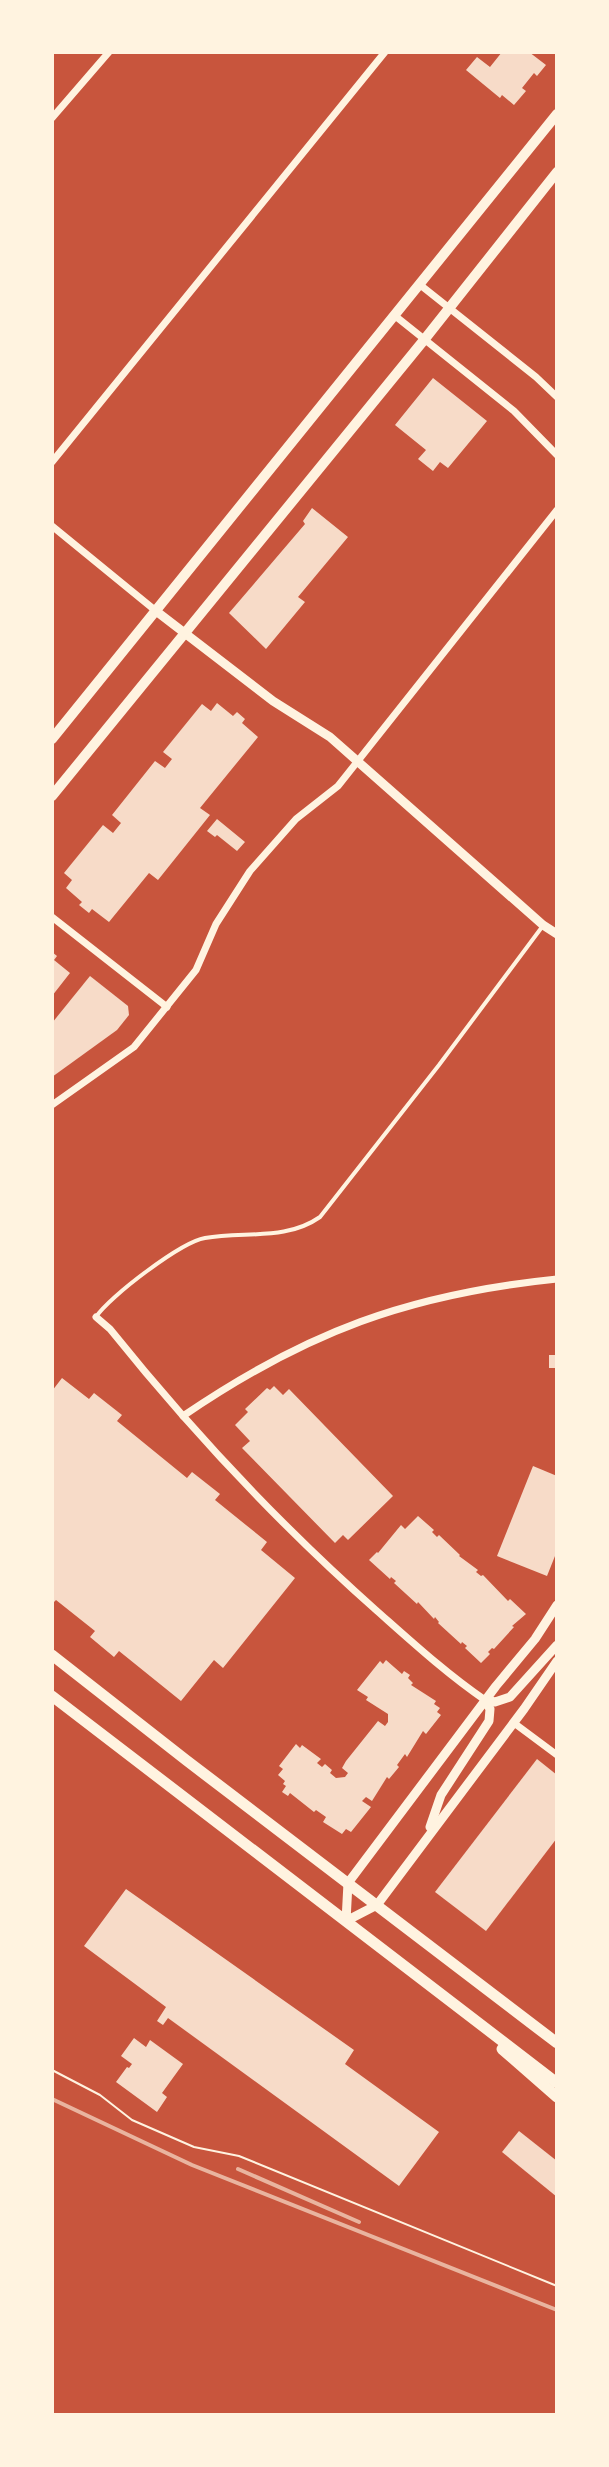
<svg xmlns="http://www.w3.org/2000/svg" width="609" height="2467" font-family="Montserrat,sans-serif">
<rect width="100%" height="100%" fill="#c8553d"/>
<!-- building -->
<g fill="#f7dbc8">
<path d="M502,52h27l17,13 -9,11 -3,-3 -12,15 4,3 -12,14 -12,-10 -2,3 -34,-28 11,-13 13,10z"/>
<path d="M433,378l54,43 -39,47 -8,-6 -7,9 -15,-12 8,-9 -31,-25z"/>
<path d="M312,508l36,29 -50,60 7,5 -39,47 -37,-36 76,-89 -2,-3z"/>
<path d="M217,703l16,13 4,-4 8,7 -3,4 16,14 -58,71 10,7 -52,65 -9,-7 -40,49 -17,-13 -3,4 -10,-8 3,-3 -16,-14 6,-8 -8,-7 39,-48 10,8 8,-10 -9,-8 43,-54 10,7 7,-9 -9,-7 39,-48 9,7z"/>
<path d="M217,819l28,23 -8,9 -20,-16 -2,2 -8,-6z"/>
<path d="M52,952l5,4 -3,4 16,13 -18,23z"/>
<path d="M90,976l38,30 1,9 -12,15 -65,47v-54z"/>
<rect x="549" y="1355" width="8" height="13"/>
<path d="M62,1378l27,21 5,-6 28,22 -5,6 70,57 5,-6 28,22 -5,6 52,42 -6,8 34,28 -72,90 -9,-8 -33,41 -62,-50 -5,6 -24,-20 5,-6 -39,-31 -4,4v-213z"/>
<path d="M274,1386l9,9 6,-6 104,107 -45,44 -5,-5 -8,8 -93,-95 8,-7 -15,-16 13,-13 -3,-3 22,-21 3,2z"/>
<path d="M533,1466l24,10v75l-10,25 -50,-20z"/>
<path d="M418,1516l16,14 -2,2 5,5 2,-2 21,20 -1,1 19,14 -2,2 5,4 2,-1 25,26 2,-2 16,15 -14,12 2,1 -20,22 -2,-1 -4,4 2,2 -9,9 -16,-15 2,-2 -5,-4 -1,2 -23,-21 1,-1 -4,-5 -1,2 -16,-17 -1,2 -23,-21 2,-2 -5,-4 -1,2 -21,-19 8,-8 1,1 23,-28 4,4z"/>
<path d="M386,1660l16,14 2,-3 6,4 -2,3 5,5 -2,2 25,16 -2,3 6,4 -3,4 4,3 -15,19 -3,-3 -16,26 -2,-3 -8,11 2,2 -10,12 -2,-2 -15,24 -6,-4 -4,4 9,6 -20,25 -5,-3 -4,5 -19,-12 3,-5 -10,-7 -2,2 -24,-19 -2,3 -6,-4 4,-6 -3,-2 2,-3 -7,-6 5,-6 -4,-3 17,-22 4,4 2,-3 19,14 -4,4 5,4 3,-3 7,6 -2,3 6,5 9,-1 3,-4 -6,-5 4,-7 32,-40 7,5 3,-4v-8l-22,-14 2,-3 -11,-7 23,-29 3,3z"/>
<path d="M537,1759l20,16v63l-71,93 -51,-39z"/>
<path d="M126,1889l228,161 -9,14 94,68 -40,54 -231,-168 -5,7 -6,-4 9,-14 -82,-61z"/>
<path d="M134,2038l12,9 4,-7 33,24 -21,29 5,4 -10,15 -41,-30 11,-15 2,1 3,-4 -11,-8z"/>
<path d="M519,2131l38,30v36l-55,-45z"/>
</g>
<g fill="none" stroke-linecap="round" stroke-linejoin="round">
<!-- path -->
<path stroke="#fff3e0" stroke-width="2" d="M52,2070l48,25 32,25 62,27 45,9 318,130"/>
<!-- service -->
<path stroke="#fff3e0" stroke-width="4" d="M96,1317c13,-20 85,-75 109,-79 39,-7 81,3 115,-21l119,-152 103,-138"/>
<!-- minor -->
<g stroke="#fff3e0" stroke-width="7">
<path d="M52,118l57,-66"/>
<path d="M419,284l117,93 21,20"/>
<path d="M394,315l120,96 43,44"/>
<path d="M52,462l333,-410"/>
<path d="M52,526l104,85"/>
<path d="M52,917l115,90"/>
<path d="M52,1105l82,-58 62,-77 20,-46 34,-53 46,-52 42,-33 219,-276"/>
<path d="M96,1317l14,12c81,101 170,196 267,282 35,31 70,63 108,89"/>
<path d="M183,1416c123,-84 226,-122 374,-137"/>
<path d="M514,1723l43,32"/>
</g>
<!-- tertiary -->
<g stroke="#fff3e0" stroke-width="9">
<path d="M156,611l117,90 57,36 213,188 14,9"/>
<path d="M557,1605l-22,34 -39,47 -148,197 -2,38 31,-16 147,-196 33,-48"/>
<path d="M485,1700l10,2 15,-5 47,-52"/>
<path d="M430,1827l11,-32 48,-74 1,-12 -5,-9"/>
</g>
<!-- secondary -->
<g stroke="#fff3e0" stroke-width="10">
<path d="M52,739l505,-625"/>
<path d="M52,796l372,-456 133,-168"/>
</g>
<!-- primary -->
<g stroke="#fff3e0" stroke-width="11">
<path d="M52,1655l134,105 371,283"/>
<path d="M52,1696l505,387"/>
<path d="M502,2049l55,48"/>
</g>
<!-- rail -->
<g stroke="#e9b49f" stroke-width="4">
<path d="M52,2099l140,66 365,145"/>
<path d="M238,2169l121,53"/>
</g>
</g>
<!-- border -->
<rect width="609" height="2467" fill="none" stroke="#fff3e0" stroke-width="108"/>
</svg>
